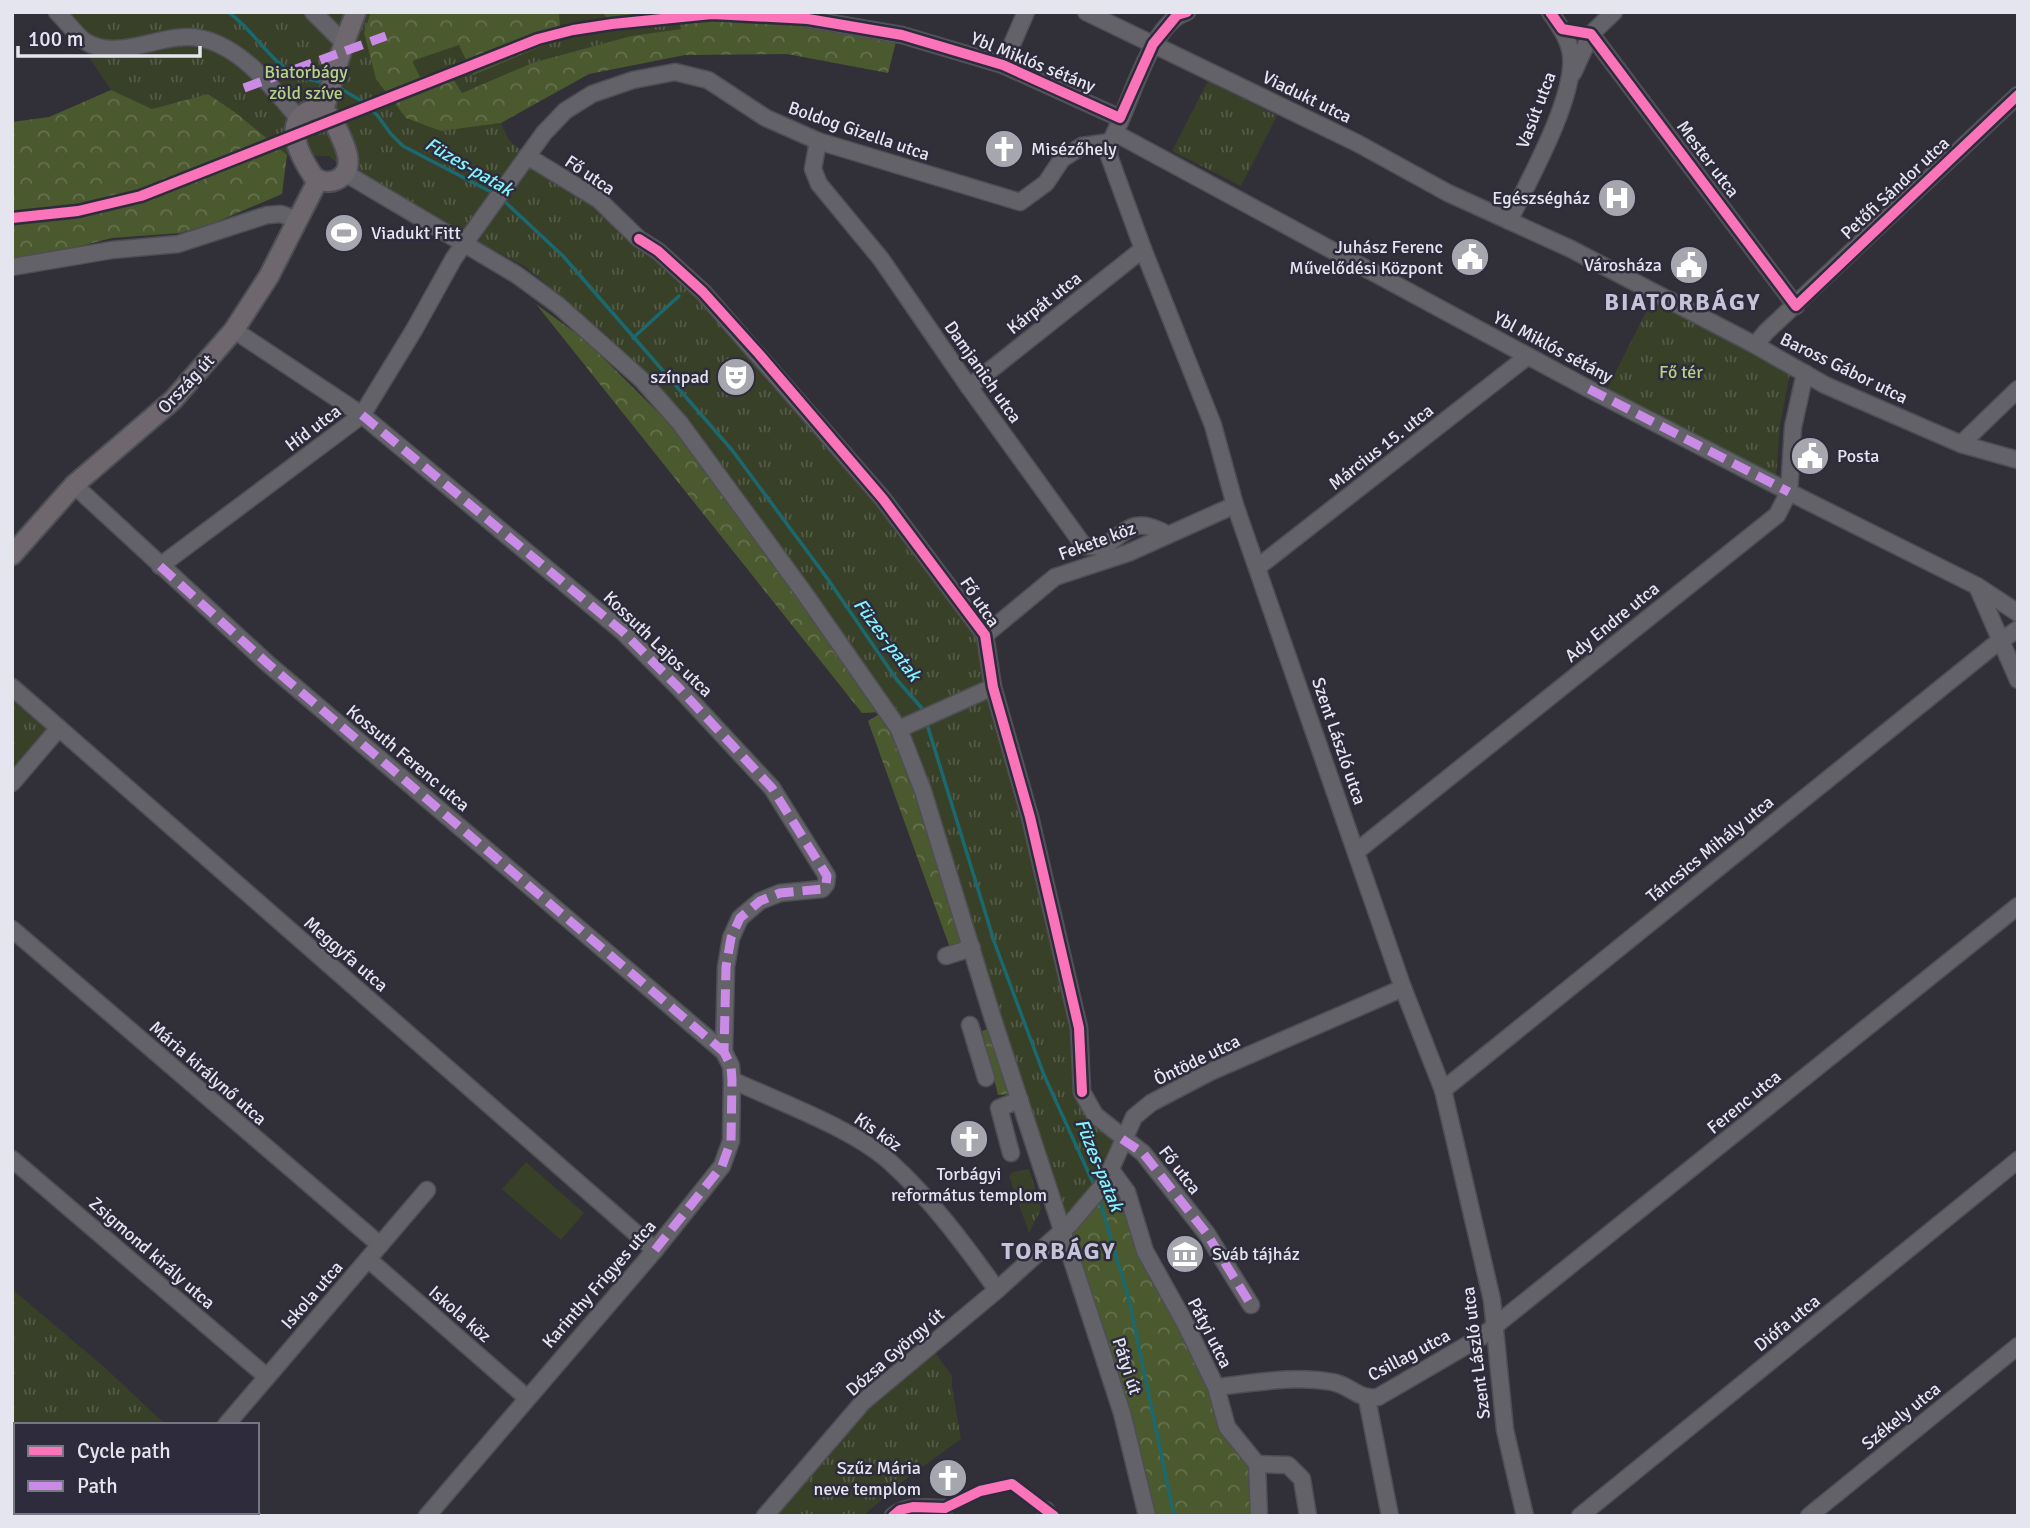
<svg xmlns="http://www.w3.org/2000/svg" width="2030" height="1528" font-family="Signika,sans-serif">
<defs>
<pattern id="grass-tufts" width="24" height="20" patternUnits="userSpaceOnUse" patternTransform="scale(1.75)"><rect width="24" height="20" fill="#384028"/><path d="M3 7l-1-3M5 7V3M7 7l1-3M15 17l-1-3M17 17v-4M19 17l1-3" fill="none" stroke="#555b48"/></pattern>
<pattern id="forest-crowns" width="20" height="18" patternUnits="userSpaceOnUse" patternTransform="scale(1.75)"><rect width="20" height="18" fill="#4b592e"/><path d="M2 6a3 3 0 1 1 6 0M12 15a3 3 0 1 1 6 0" fill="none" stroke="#65714d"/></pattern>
</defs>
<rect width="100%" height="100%" fill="#313038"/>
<!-- grass -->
<g fill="url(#grass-tufts)">
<path d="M59,12h312l-7,20 77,99 60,-8 8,17 18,16 64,39 168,159 226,281 92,393 5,64 40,47 -18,45 -41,47 -135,-446 -243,-366 -74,-80 -85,-72 -175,-91 -22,-20 -42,-1 -51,-42 -28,-19 -56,15 -41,-19z"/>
<path d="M559,12h43l13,16 33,-7 -4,-9h32l5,17 -50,7 -99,27 -70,30 -42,-16 -9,-16 48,-16 14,29 88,-36z"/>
<path d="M1208,81l69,35 -36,70 -69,-35z"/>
<path d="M1653,302l137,72 -10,50 -4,53 -169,-88 37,-73z"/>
<path d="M12,687l47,41 -47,55z"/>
<path d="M1029,1169l12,40 -12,24 -20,-57 3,-4z"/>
<path d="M12,1289l92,78 62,58h-150v87h241v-2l4,3 -1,3h-248z"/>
<path d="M930,1346l22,30v11l9,52 -58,42 -40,35h-98l98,-114z"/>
</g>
<!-- forest -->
<g fill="url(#forest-crowns)">
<path d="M371,12h188l2,26 -88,37 -14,-30 -47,16 8,16 27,-8 15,24 70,-30 99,-27 50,-7 -5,-17h48l-1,4 102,4 74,10 -11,43 -101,-19 -102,1 -96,19 -88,49 -60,8 -35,-13 -30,-39 -12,-47z"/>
<path d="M602,12h42l5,10 -34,6z"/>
<path d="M111,90l41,19 56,-15 28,19 51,42 -5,39 -68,29 -34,10 -68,5 -83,21 -17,2v-139l37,-5z"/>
<path d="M536,304l49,36 90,89 206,283 -19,1z"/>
<path d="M886,710l53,132 27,102 -16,4 -82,-227z"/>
<path d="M996,1026l15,68 -13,1 -16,-64z"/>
<path d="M1118,1179l130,287 6,50h-101l-83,-292z"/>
</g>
<!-- pitch -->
<path fill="#384028" d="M526,1162l58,51 -23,27 -59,-51z"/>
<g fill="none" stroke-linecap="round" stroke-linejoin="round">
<!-- stream -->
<g stroke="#1c686f" stroke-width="3.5">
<path d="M228,12c28,19 43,55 76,66 7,3 15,3 22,5"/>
<path d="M336,86l24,14 17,15 14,19 12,12 90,47"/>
<path d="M502,199l61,57 169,194 95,128 70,102 24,27 3,7"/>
<path d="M633,338l46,-42"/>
<path d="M926,721l69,223 49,131 51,112"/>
<path d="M1099,1198l30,102 45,216"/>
</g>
<!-- minor casing -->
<g stroke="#4e4e55" stroke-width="19">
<g id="minor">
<path d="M57,12c9,9 17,20 26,28 34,24 79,-9 116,-2 42,8 73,49 99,80"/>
<path d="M313,12l31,31"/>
<path d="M1086,12l271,131 91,50 123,56 184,96 70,40 136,59 57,16"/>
<path d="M1187,12c-38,11 -57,97 -77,130l-1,14 34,93 70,176 22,80 168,483 40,102 49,210 13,130 20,86"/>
<path d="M808,19l94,16 101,30 117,53"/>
<path d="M1591,34l205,272"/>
<path d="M1003,65l23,-53"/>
<path d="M1573,73l18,-39 23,-22"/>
<path d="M1115,133l474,256 206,106 182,91 41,27"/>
<path d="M818,141l-5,28 6,15 62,75 88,128 115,159 20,1c26,-20 32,-30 63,-13"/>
<path d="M527,156l72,44 40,39 19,12 45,41 180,207 102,136 8,52 37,130 49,211 3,64 13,23 48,38 64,81 44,71"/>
<path d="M345,173l172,102 41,30 83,74 39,44 125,171 94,135 24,62 70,228 129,394 25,103"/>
<path d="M1509,221c19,-39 67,-124 62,-166 -2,-16 -12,-30 -21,-43"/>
<path d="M12,267l100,-17 66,-6 89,-29 14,-1 17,6"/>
<path d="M234,330l128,85 261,217 56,56 93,100 55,88 -1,8 -4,5 -42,4 -20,8 -20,17 -9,20 -5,29 -2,85 7,14 1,14 -1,61 -9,25 -67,84 -228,266"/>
<path d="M1755,345l11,-13 252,-237"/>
<path d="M969,387l174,-138"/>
<path d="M1961,444l57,-55"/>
<path d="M74,485l193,178 457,389"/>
<path d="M160,566l202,-151 52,-85 40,-72 90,-125 21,-22 27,-17 41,-14 42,-8 33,8 58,38 52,23 202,61 26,-19 16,-24 20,-13 28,-4"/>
<path d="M1258,567l270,-211"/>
<path d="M1977,586l41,94"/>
<path d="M985,635l70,-58 73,-24 107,-48"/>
<path d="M12,687l643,563"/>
<path d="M899,729l94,-42"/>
<path d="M12,783l47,-55"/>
<path d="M1357,851l420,-336 12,-23 4,-65 12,-54"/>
<path d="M12,929l368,316"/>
<path d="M946,956l26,-8"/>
<path d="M970,1025l16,53"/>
<path d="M732,1080c47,22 120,48 158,82 41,37 75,83 107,128"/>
<path d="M1443,1090l550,-444 25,-17"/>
<path d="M1011,1153l-12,-45 21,-8"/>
<path d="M12,1159l255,218"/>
<path d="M1111,1170l16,22 18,59 40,72 31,64 11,40 30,37 2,52"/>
<path d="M368,1259l159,139"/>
<path d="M1216,1387c39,-4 78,-12 116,-5 19,3 25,18 46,15l103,-60 537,-431"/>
<path d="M1367,1399l23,117"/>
<path d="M226,1425l201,-235"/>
<path d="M1257,1464l31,1 14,14 6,37"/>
<path d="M1046,1510l4,6"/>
<path d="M765,1516l98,-114 134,-112 73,-66 34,-40 30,-67 17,-14 59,-31 193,-84"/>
<path d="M893,1516c15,-12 34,-8 52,-8"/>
<path d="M1580,1516l438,-356"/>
<path d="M1809,1516l209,-170"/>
</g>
</g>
<!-- major casing -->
<g stroke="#4e4e55" stroke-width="23">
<g id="major">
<path d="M311,110c6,0 12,0 16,4 8,6 21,37 21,46 2,20 -22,28 -35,16 -13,-20 -32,-54 -2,-66z"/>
<path d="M323,112l21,-69 12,-31"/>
<path d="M12,555l62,-70 99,-85 61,-70 35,-54 49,-96"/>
</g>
</g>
<!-- minor -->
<use href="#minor" stroke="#636268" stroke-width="16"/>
<!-- major -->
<use href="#major" stroke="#6f676e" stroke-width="19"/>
<!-- rail -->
<g stroke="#69696f" stroke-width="3.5" stroke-dasharray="10 5" stroke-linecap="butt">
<path d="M12,1461l4,4"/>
<path d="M52,1512l3,4"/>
</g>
<!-- quiet -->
<g stroke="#ca8be6" stroke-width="9" stroke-dasharray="18 9" stroke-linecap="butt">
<path d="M244,88l142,-52"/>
<path d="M1589,389l200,103"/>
<path d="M362,415l261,217 56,56 93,100 55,88 -1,8 -4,5 -42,4 -20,8 -20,17 -9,20 -5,29 -2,85 7,14 1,14 -1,61 -9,25 -67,84"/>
<path d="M160,566l107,97 457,389"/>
<path d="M1122,1139l21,14 64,81 44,71"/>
</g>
<!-- cycleway casing -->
<g stroke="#2e2c3c" stroke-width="15">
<g id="cycleway">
<path d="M1550,12l12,17 29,5 205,272 222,-211"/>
<path d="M12,218l66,-7 63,-15 397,-157 35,-9 39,-6 100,-10 96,5 94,16 101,30 117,53 33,-74 24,-29 10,-3"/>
<path d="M639,239l19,12 45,41 56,62 124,145 102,136 8,52 37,130 49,211 3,64"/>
<path d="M893,1516l7,-6 13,-3 32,1 35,-17 32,-7 42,32"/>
</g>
</g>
<!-- cycleway -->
<use href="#cycleway" stroke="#fb73b8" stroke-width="10"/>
</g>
<!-- icons -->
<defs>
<g id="church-disc" transform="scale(2.0125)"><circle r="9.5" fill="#a6a6af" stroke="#2e2c3c"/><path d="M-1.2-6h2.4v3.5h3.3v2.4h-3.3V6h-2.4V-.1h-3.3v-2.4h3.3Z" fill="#fff"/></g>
<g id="hospital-disc" transform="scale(2.0125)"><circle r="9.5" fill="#a6a6af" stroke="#2e2c3c"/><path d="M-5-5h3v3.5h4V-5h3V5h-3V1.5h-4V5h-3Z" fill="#fff"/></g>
<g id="stadium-disc" transform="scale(2.0125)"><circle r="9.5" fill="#a6a6af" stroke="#2e2c3c"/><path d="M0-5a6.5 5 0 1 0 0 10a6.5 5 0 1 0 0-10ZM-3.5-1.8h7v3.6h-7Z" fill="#fff"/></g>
<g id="civic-disc" transform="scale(2.0125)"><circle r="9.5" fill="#a6a6af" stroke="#2e2c3c"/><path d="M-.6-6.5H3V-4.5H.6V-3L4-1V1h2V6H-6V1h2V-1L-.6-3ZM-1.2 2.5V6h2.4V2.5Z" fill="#fff"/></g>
<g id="theatre-disc" transform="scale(2.0125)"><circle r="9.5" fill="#a6a6af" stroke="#2e2c3c"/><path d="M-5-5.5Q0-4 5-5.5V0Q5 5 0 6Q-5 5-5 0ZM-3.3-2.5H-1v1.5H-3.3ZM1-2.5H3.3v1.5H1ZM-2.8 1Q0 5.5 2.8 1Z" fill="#fff"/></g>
<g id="museum-disc" transform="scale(2.0125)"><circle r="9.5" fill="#a6a6af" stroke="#2e2c3c"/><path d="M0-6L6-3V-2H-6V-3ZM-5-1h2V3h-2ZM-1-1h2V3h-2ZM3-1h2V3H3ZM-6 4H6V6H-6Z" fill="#fff"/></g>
</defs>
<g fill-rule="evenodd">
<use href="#church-disc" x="1004" y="149"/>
<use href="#hospital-disc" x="1617" y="198"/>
<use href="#stadium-disc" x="344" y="233"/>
<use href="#civic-disc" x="1470" y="257"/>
<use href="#civic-disc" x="1689" y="265"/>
<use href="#theatre-disc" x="736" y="377"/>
<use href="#civic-disc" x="1810" y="456"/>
<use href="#church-disc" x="969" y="1139"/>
<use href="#museum-disc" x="1185" y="1254"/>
<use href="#church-disc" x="948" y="1478"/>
</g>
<g text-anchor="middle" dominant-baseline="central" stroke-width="5" stroke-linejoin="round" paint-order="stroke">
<!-- street labels -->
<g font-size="18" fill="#e5e5ef" stroke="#2e2c3c">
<text transform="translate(1033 62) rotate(22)">Ybl Miklós sétány</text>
<text transform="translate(1307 97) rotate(26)">Viadukt utca</text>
<text transform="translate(1536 110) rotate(-69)">Vasút utca</text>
<text transform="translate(859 131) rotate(19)">Boldog Gizella utca</text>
<text transform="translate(1708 159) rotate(53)">Mester utca</text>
<text transform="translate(590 175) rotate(34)">Fő utca</text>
<text transform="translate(1895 188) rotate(-43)">Petőfi Sándor utca</text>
<text transform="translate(1044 303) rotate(-38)">Kárpát utca</text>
<text transform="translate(1553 347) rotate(28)">Ybl Miklós sétány</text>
<text transform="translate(1844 368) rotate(26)">Baross Gábor utca</text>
<text transform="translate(983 372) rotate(55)">Damjanich utca</text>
<text transform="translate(186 384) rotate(-47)">Ország út</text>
<text transform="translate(313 428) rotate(-37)">Híd utca</text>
<text transform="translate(1381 447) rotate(-38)">Március 15. utca</text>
<text transform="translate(1097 541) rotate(-20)">Fekete köz</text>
<text transform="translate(980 602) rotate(56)">Fő utca</text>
<text transform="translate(1612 622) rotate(-39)">Ady Endre utca</text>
<text transform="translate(658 644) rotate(44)">Kossuth Lajos utca</text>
<text transform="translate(1339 741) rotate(71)">Szent László utca</text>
<text transform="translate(408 758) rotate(40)">Kossuth Ferenc utca</text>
<text transform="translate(1710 849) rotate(-39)">Táncsics Mihály utca</text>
<text transform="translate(346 954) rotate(41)">Meggyfa utca</text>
<text transform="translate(1197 1060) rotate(-26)">Öntöde utca</text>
<text transform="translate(208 1073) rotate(41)">Mária királynő utca</text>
<text transform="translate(1744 1102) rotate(-39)">Ferenc utca</text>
<text transform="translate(878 1132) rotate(35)">Kis köz</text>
<text transform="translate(1180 1170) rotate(52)">Fő utca</text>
<text transform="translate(152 1253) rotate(41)">Zsigmond király utca</text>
<text transform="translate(599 1284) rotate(-49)">Karinthy Frigyes utca</text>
<text transform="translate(312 1295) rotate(-49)">Iskola utca</text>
<text transform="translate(460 1314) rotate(41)">Iskola köz</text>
<text transform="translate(1787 1323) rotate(-39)">Diófa utca</text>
<text transform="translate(1210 1333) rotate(63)">Pátyi utca</text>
<text transform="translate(895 1352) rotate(-41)">Dózsa György út</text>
<text transform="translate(1476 1353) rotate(-97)">Szent László utca</text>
<text transform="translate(1409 1355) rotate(-28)">Csillag utca</text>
<text transform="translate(1127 1366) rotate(72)">Pátyi út</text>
<text transform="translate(1901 1416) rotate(-39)">Székely utca</text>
</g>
<!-- park labels -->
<g font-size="18" fill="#b7d284" stroke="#2e2c3c">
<text x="306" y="72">Biatorbágy<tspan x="306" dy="21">zöld szíve</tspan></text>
<text x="1681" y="372">Fő tér</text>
</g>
<!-- poi labels -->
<g font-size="18" fill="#e5e5ef" stroke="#2e2c3c" text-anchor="end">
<text x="1031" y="149" text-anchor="start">Misézőhely</text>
<text x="1590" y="198">Egészségház</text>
<text x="371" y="233" text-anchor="start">Viadukt Fitt</text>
<text x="1443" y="247">Juhász Ferenc<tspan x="1443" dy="21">Művelődési Központ</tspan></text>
<text x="1662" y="265">Városháza</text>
<text x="709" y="377">színpad</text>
<text x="1837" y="456" text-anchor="start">Posta</text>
<text x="969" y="1174" text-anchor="middle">Torbágyi<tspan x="969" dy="21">református templom</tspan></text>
<text x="1212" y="1254" text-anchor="start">Sváb tájház</text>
<text x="921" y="1468">Szűz Mária<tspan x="921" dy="21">neve templom</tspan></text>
</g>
<!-- water labels -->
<g font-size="19" font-style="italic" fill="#81f4ff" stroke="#2e2c3c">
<text transform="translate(469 167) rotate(30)">Füzes-patak</text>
<text transform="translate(887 640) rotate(53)">Füzes-patak</text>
<text transform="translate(1099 1165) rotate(68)">Füzes-patak</text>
</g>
<!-- district labels -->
<g font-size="24" font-weight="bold" letter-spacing="2" fill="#c5c3d7" stroke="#2e2c3c">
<text x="1683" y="302">BIATORBÁGY</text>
<text x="1059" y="1251">TORBÁGY</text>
</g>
</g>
<!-- border -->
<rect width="2030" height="1528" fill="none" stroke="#e5e5ef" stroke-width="28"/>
<!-- legend -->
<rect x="14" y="1423" width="245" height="91" fill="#2e2c3c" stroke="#777684" stroke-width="2"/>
<rect x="28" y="1446" width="35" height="10" fill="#fb73b8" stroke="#777684" stroke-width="2"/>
<text x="77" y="1458" font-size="21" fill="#e5e5ef">Cycle path</text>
<rect x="28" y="1481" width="35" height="10" fill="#ca8be6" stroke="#777684" stroke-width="2"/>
<text x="77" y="1493" font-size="21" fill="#e5e5ef">Path</text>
<!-- scale -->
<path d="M18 46v10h182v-10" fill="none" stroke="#e5e5ef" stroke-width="3.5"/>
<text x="28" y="46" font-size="21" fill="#e5e5ef" stroke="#2e2c3c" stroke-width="5" paint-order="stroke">100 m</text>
</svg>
